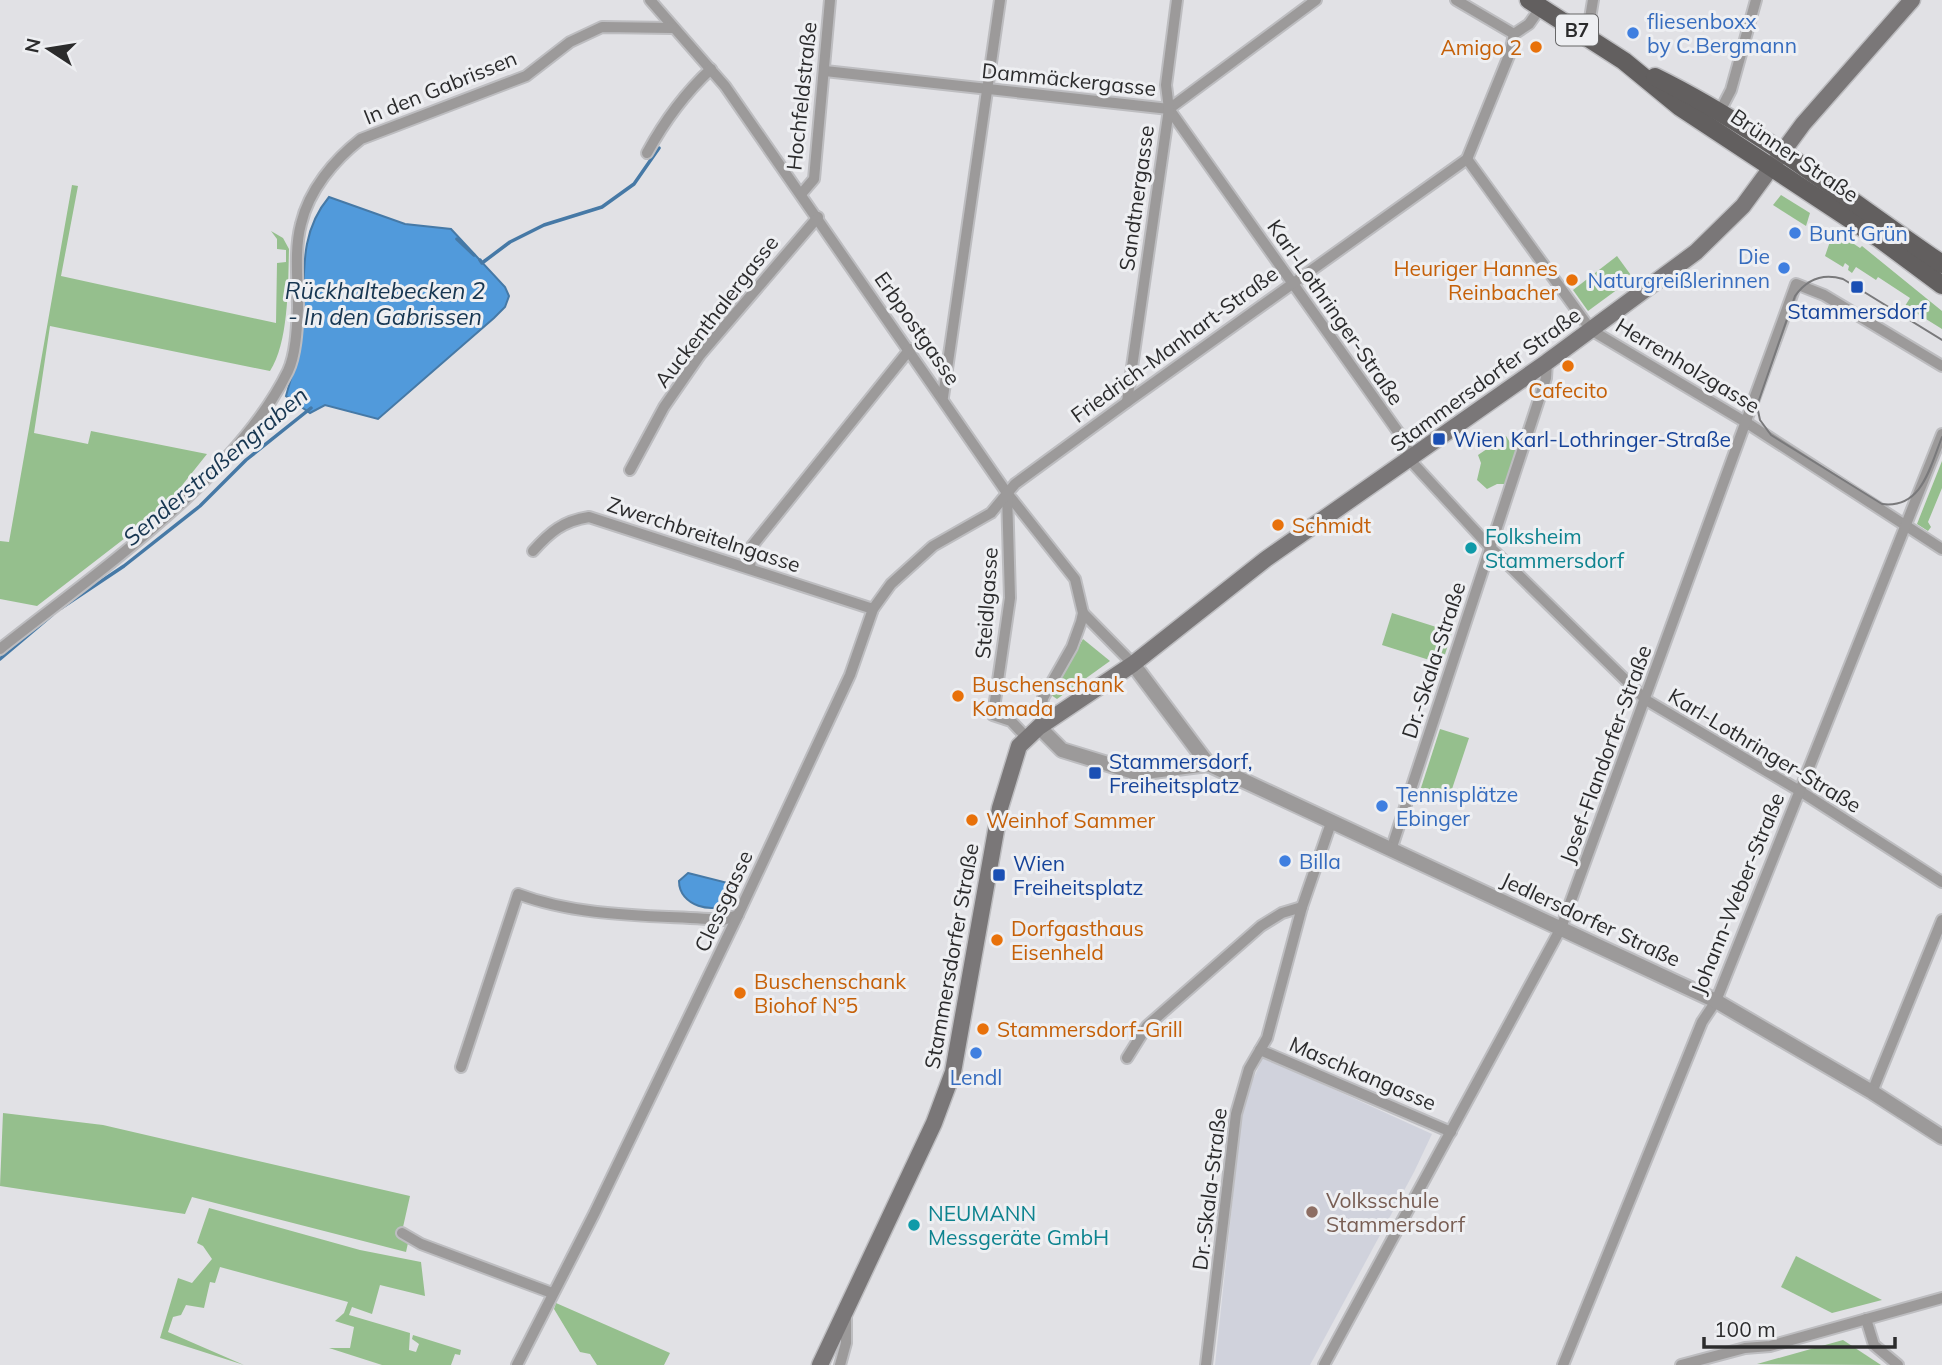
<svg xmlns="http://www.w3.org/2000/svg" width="1942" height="1365" font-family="Mulish,sans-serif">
<rect width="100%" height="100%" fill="#e1e1e5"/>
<!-- built -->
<path fill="#d0d2dc" d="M1263,1057l169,77 -18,38 -104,193h-95l28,-263z"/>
<!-- green -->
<g fill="#95bf8d">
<path d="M72,185l6,1 -17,90 215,47 1,-60 9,-1v-12l-9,-1v-10l-6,-8 12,7 6,11c-1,35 0,93 -19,122l-220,-45 -16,107 54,11 3,-13 116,23 -43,54 -127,98 -37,-7v-58l9,1z"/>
<path d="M1781,195l29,18 -4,13 -33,-21z"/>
<path d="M1835,227l5,4 -1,3 21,14 2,-2 80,65v18l-37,-23 5,-8 -32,-21 -2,3 -20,-13 -4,6 -4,-3 1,-4 -4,-3 -2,4 -18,-11z"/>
<path d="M1617,256l16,22 -45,33 -15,-21z"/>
<path d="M1506,436l7,11 7,-1 -13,38h-10l-10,5 -10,-9 4,-17 -3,-8z"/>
<path d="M1942,461v27l-14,34 3,5 -3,4 -11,-7z"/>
<path d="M1392,613l60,19 -10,32 -60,-19z"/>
<path d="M1083,639l27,22 -53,38 -6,-4z"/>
<path d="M1440,729l29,9 -22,66 -28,-10z"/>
<path d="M3,1113l100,12 307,71 -9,40 7,7 -2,9 -214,-55 -7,17 -185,-28z"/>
<path d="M209,1208l151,42 61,12 4,34 -45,-11 -8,29 -20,-7 -3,8 61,18 -1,17 7,2 3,-8 -7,-5 1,-4 48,15 -1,5 -5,-1 -4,11h-69l-53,-17h21l4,-21 -19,-6 9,-8 4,-11 -128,-35 -5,16 -5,-1 -6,26 -18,-3 -5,10 -8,2 -5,15 76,33 -84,-27 18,-60 14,5 20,-24 -9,-13 -6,-3z"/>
<path d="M1796,1256l86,44 -50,13 -51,-26z"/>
<path d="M556,1303l114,50 -6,12h-67l-7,-11 -10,-2 -26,-43z"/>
<path d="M1843,1340l38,25 -124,-1z"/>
</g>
<!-- water -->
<g fill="#519adb" stroke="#4679a6" stroke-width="2">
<path d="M329,197l76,27 46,5 54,58 4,9 -4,11 -11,11 -116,101 -53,-14 -15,8 -24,-17c7,-25 15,-49 17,-75 2,-45 -5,-87 26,-124z"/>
<path d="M688,873l44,11 3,6 -3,12c-19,13 -53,4 -53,-21z"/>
</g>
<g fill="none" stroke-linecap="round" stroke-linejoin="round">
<!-- stream -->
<g stroke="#4679a6" stroke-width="3.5">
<path d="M457,239l17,16"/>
<path d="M480,260l2,3 28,-21 34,-17 58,-18 32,-23 25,-36"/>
<path d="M61,608l63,-42 76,-60 46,-46 65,-52"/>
<path d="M0,659l52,-44"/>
</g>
<!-- minor casing -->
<g stroke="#bdbdc0" stroke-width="14">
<g id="minor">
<path d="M650,0l75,86 282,407 68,86 8,34 -2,9 -9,25 -29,51 -4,29"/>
<path d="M1456,0l58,34"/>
<path d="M1587,37l6,-37"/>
<path d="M825,71l344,38 147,-109"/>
<path d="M1169,109l237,334 3,16 81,88 156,153 154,91 142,91"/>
<path d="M1719,113l12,-23 25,-90"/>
<path d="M647,153c18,-33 37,-59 64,-84"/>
<path d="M1467,159l124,171 156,93 195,126"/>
<path d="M802,193l12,-14 16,-179"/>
<path d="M943,397l57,-397"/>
<path d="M1127,402l42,-293 -3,-24 11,-85"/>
<path d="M630,470l34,-63 36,-52 118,-138"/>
<path d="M1007,493l3,105 -17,117 18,6 16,17"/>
<path d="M533,551c17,-19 30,-30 56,-34l284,92"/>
<path d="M750,568l2,-22 158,-197"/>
<path d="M1083,613l50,51"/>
<path d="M0,649c93,-74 236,-171 288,-278 8,-17 9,-44 10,-63 0,-26 -4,-58 3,-84 8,-34 33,-64 60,-85l165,-63 44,-34 32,-15 70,1"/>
<path d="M1391,850l155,-472 1,-16"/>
<path d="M1260,1050l191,82"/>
<path d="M1127,1058l20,-32 114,-100 21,-13 20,-6"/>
<path d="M461,1067l57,-173c63,24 138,21 205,26l15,-5"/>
<path d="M1872,1092l70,-172"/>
<path d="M402,1233l19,11 131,49"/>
<path d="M1866,1319l8,26 24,20"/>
<path d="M517,1365l77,-151 144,-299 112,-240 23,-66 18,-25 42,-38 58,-33 24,-29 112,-82 340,-243 43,-106 4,-19 15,-10 12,-17"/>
<path d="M840,1365l6,-22v-27"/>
<path d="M1206,1365l30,-251 13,-45 18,-31 35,-131 29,-84"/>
<path d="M1324,1365l237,-437 235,-644 28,11 118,71"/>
<path d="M1563,1365l139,-343 14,-21 226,-567"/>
<path d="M1681,1365l64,-17 25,-2 172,-48"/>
</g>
</g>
<!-- tertiary casing -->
<g stroke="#bdbdc0" stroke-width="18">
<g id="tertiary">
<path d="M1133,664l75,100 508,237 156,91 70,45"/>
<path d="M1039,727l23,23 75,23 71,-9"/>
</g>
</g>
<!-- secondary casing -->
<g stroke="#bdbdc0" stroke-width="19">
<path id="secondary" d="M820,1365l114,-242 19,-51 47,-264 19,-62 20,-19 94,-63 133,-105 281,-197 149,-110 47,-46 60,-82 109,-124"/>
</g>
<!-- primary casing -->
<g stroke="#bdbdc0" stroke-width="21">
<g id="primary">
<path d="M1529,0l95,61 56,46 200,132 62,46"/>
<path d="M1655,77c102,50 193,123 287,187"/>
</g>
</g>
<!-- minor -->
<use href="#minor" stroke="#9c9a9a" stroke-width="10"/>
<!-- tertiary -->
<use href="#tertiary" stroke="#9c9a9a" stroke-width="14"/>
<!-- secondary -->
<use href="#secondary" stroke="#7a7778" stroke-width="16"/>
<!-- primary -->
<use href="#primary" stroke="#625f5f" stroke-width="18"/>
<!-- tram -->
<path stroke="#79797b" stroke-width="2" d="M1942,340l-99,-61c-20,-6 -36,0 -48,17l-38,110 3,14 11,15 111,69c40,5 48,-37 60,-67"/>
</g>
<!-- markers -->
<g fill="#3f7fe0" stroke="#eeeff2" stroke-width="2.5">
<circle cx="1633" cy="33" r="7"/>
<circle cx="1795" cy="233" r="7"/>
<circle cx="1784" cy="268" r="7"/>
<circle cx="1382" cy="806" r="7"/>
<circle cx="1285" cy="861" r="7"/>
<circle cx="976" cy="1053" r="7"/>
</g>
<g fill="#e8710a" stroke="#eeeff2" stroke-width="2.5">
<circle cx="1536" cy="47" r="7"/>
<circle cx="1572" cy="280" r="7"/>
<circle cx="1568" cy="366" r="7"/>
<circle cx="1278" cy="525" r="7"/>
<circle cx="958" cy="696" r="7"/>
<circle cx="972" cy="820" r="7"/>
<circle cx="997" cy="940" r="7"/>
<circle cx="740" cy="993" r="7"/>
<circle cx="983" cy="1029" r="7"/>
</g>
<g fill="#1a4fb4" stroke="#eeeff2" stroke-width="2.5">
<rect x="1850" y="280" width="14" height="14" rx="3.5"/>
<rect x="1432" y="432" width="14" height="14" rx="3.5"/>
<rect x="1088" y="766" width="14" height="14" rx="3.5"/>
<rect x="992" y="868" width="14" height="14" rx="3.5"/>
</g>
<g fill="#0f9aa8" stroke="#eeeff2" stroke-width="2.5">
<circle cx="1471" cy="548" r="7"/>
<circle cx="914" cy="1225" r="7"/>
</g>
<circle fill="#8d6e63" stroke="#eeeff2" stroke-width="2.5" cx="1312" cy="1212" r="7"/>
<g text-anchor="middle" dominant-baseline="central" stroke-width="6" stroke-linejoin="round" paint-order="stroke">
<!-- shield labels -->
<rect fill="#eeeff2" stroke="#666667" stroke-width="2" x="1556" y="14.5" width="42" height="31" rx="5"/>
<g font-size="19" font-weight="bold" fill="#2b2b2c">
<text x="1577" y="30">B7</text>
</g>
<!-- shop labels -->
<g font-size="21" fill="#366cbe" stroke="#eeeff2" text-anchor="start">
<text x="1647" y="21">fliesenboxx<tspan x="1647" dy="24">by C.Bergmann</tspan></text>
<text x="1809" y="233">Bunt Grün</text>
<text x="1770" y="256" text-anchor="end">Die<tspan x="1770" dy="24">Naturgreißlerinnen</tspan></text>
<text x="1396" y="794">Tennisplätze<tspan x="1396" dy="24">Ebinger</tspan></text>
<text x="1299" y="861">Billa</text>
<text x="976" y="1077" text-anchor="middle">Lendl</text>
</g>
<!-- food labels -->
<g font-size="21" fill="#c56008" stroke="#eeeff2" text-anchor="start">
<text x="1522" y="47" text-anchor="end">Amigo 2</text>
<text x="1558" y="268" text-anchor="end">Heuriger Hannes<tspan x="1558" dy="24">Reinbacher</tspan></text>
<text x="1568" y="390" text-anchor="middle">Cafecito</text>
<text x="1292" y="525">Schmidt</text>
<text x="972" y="684">Buschenschank<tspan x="972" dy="24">Komada</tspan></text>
<text x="986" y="820">Weinhof Sammer</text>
<text x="1011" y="928">Dorfgasthaus<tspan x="1011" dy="24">Eisenheld</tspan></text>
<text x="754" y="981">Buschenschank<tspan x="754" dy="24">Biohof N°5</tspan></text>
<text x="997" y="1029">Stammersdorf-Grill</text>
</g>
<!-- street labels -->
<g font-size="21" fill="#2b2b2c" stroke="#eeeff2">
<text transform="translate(1069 79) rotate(6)">Dammäckergasse</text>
<text transform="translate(440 87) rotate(-22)">In den Gabrissen</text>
<text transform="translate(801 96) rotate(-84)">Hochfeldstraße</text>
<text transform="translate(1795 155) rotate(34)">Brünner Straße</text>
<text transform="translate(1136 198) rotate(-82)">Sandtnergasse</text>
<text transform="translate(716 311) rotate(-52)">Auckenthalergasse</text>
<text transform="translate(1336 312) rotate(55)">Karl-Lothringer-Straße</text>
<text transform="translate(918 328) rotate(55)">Erbpostgasse</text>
<text transform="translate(1174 344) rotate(-36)">Friedrich-Manhart-Straße</text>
<text transform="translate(1688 365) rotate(31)">Herrenholzgasse</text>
<text transform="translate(1485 379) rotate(-36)">Stammersdorfer Straße</text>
<text transform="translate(704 534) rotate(18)">Zwerchbreitelngasse</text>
<text transform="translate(986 603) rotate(-86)">Steidlgasse</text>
<text transform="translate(1433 660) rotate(-72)">Dr.-Skala-Straße</text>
<text transform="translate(1765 750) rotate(31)">Karl-Lothringer-Straße</text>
<text transform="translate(1605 754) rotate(-70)">Josef-Flandorfer-Straße</text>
<text transform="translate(1737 893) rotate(-68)">Johann-Weber-Straße</text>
<text transform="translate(723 901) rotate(-65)">Clessgasse</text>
<text transform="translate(1591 919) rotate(25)">Jedlersdorfer Straße</text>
<text transform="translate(951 956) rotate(-80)">Stammersdorfer Straße</text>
<text transform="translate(1363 1073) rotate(23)">Maschkangasse</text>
<text transform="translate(1209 1189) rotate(-83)">Dr.-Skala-Straße</text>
</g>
<!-- transit labels -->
<g font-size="21" fill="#164399" stroke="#eeeff2" text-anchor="start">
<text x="1857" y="311" text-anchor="middle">Stammersdorf</text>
<text x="1453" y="439">Wien Karl-Lothringer-Straße</text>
<text x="1109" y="761">Stammersdorf,<tspan x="1109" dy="24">Freiheitsplatz</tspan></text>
<text x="1013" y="863">Wien<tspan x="1013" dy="24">Freiheitsplatz</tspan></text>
</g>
<!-- culture labels -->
<g font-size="21" fill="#0d838f" stroke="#eeeff2" text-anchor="start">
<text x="1485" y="536">Folksheim<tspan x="1485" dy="24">Stammersdorf</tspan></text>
<text x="928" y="1213">NEUMANN<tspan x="928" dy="24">Messgeräte GmbH</tspan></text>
</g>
<!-- education labels -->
<g font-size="21" fill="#785e54" stroke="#eeeff2" text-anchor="start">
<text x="1326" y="1200">Volksschule<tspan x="1326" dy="24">Stammersdorf</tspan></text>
</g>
<!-- water labels -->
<g font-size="23" font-style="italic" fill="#173651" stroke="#eeeff2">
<text x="385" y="290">Rückhaltebecken 2<tspan x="385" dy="26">- In den Gabrissen</tspan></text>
<text transform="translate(215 466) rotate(-40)">Senderstraßengraben</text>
</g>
</g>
<!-- north arrow -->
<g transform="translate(49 49) rotate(282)" stroke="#eeeff2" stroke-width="5" paint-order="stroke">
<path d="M0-5L12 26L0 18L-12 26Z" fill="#2b2b2c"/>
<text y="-10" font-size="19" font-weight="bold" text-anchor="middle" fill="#2b2b2c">N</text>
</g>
<!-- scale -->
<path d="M1704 1337v10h191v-10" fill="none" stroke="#2b2b2c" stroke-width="3.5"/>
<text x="1714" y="1337" font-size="21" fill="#2b2b2c" stroke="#eeeff2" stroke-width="5" paint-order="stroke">100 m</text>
</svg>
